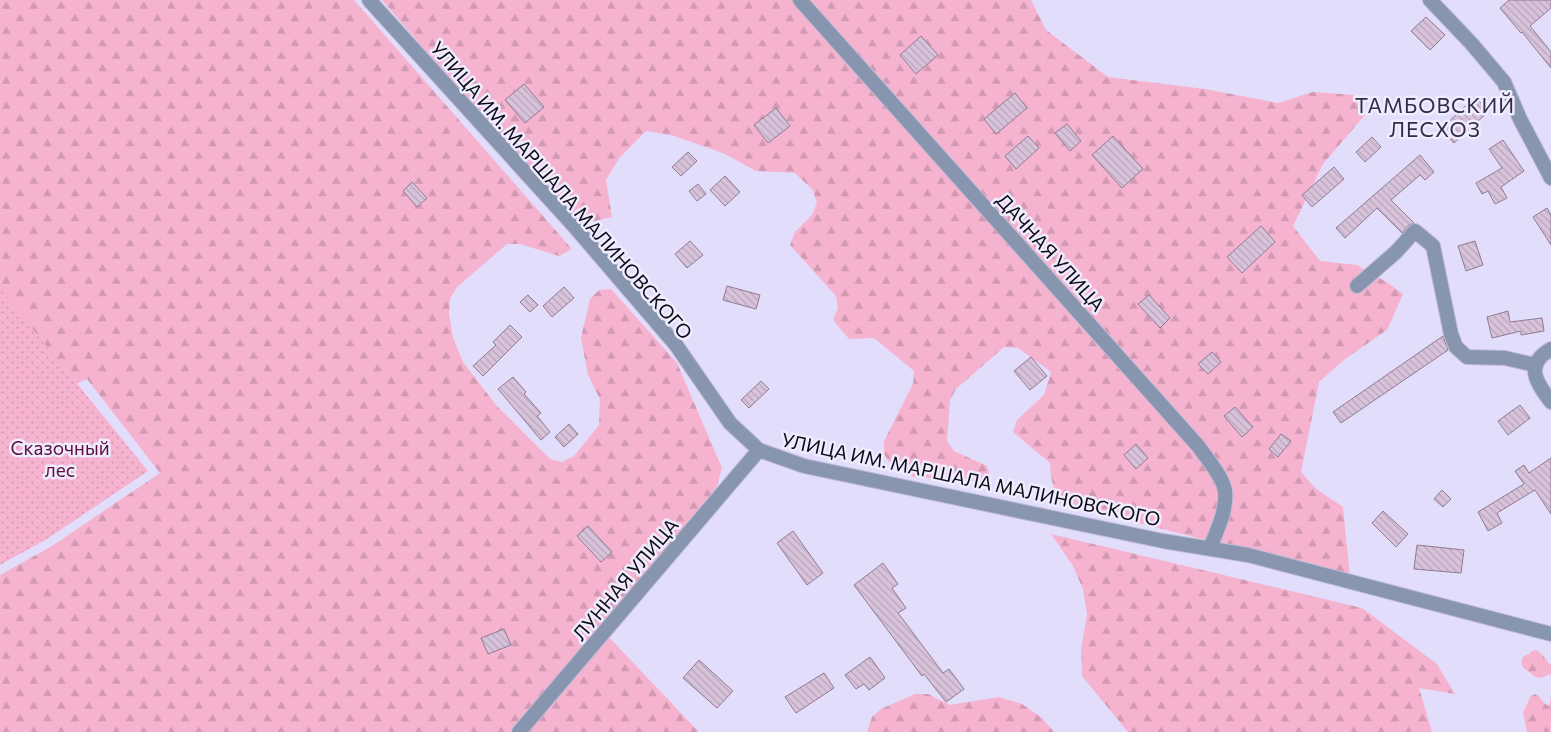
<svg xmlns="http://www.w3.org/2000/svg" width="1551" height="732" font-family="Commissioner,sans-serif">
<defs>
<pattern id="forest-firs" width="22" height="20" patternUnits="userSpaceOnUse" patternTransform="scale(1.25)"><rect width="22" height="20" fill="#f6b3d0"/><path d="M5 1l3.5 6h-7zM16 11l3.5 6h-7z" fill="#d299b2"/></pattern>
<pattern id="park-dots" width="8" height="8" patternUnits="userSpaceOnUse" patternTransform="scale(1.25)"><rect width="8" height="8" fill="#f6b3d0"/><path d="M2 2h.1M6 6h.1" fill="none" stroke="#d299b2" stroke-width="1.8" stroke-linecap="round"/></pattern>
<pattern id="building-back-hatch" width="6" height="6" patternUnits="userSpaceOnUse" patternTransform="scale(1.25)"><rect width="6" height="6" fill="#d8c3db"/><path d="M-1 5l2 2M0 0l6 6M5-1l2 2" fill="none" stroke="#b8a6bb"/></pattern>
</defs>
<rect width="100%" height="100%" fill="#e2ddfb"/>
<!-- forest -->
<g fill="url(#forest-firs)">
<path d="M0,0h354l218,249 -13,7 -39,-12h-13l-50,43 -7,12 -1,14 4,25 10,24 33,43 54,54 12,3 12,-6 25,-31 1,-26 -12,-24 -7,-37 9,-39 9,-9 12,-1 66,74 45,105 -8,29 -38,40 -18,27 -56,66 97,102h-699v-157l52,-29 108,-73 -73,-94 -87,40z"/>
<path d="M382,0h649l15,30 62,47 97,12 73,14 35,-11 41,3 11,20 -42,49 -30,62 27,35 37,4 31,18 15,11 -16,36 -42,29 -26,23 -18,90 14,16 28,19 7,70 -293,-75 -6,-26 -1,-13 -37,-31 4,-12 27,-25 7,-23 -33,-24 -14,-1 -48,42 -6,11 -3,41 7,10 33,15 3,12 -12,4 -64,-5 -23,-12 -7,-11v-13l29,-57 1,-13 -40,-33 -25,1 -16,-19 5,-12 -2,-12 -46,-51 5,-13 17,-17 5,-12 -4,-13 -18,-17 -39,-2 -33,-18 -52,-18 -25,-4 -26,26 -14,23 6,37 -36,8z"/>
<path d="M1051,534l311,74 75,56 18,30 -36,-6 13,44h-304l-46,-56 -1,-26 6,-36 -4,-25 -10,-23z"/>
<path d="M1536,650l6,4 8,11 1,-1v12l-1,-2c-3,1 -8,4 -11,4 -1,0 -7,-3 -7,-4 -8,-5 -14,-9 -8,-18l5,-2 3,-3z"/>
<path d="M915,694h13l22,11 49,-8 23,7 20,14 12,14h-187l5,-15 9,-8z"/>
<path d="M1536,694c6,4 5,8 13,12l2,-7v33h-24l-4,-20 8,-16z"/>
</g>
<!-- park -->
<path fill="url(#park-dots)" d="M0,289l148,182 -101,68 -47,26z"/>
<!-- building -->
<g fill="url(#building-back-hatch)" stroke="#8f7b92">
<path d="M1509,0h42v8l-21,18 21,26v16l-29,-36 -1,1 -21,-25z"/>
<path d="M1426,17l19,18 -15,15 -19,-19z"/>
<path d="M921,36l17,19 -22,19 -16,-19z"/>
<path d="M524,84l20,23 -19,16 -20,-23z"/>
<path d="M1015,93l12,15 -31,26 -12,-15z"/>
<path d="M1475,97l14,14 -35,32 -13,-14z"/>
<path d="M776,108l14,18 -22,17 -14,-18z"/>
<path d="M1067,124l14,17 -11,10 -15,-18z"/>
<path d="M1028,136l11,12 -23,21 -11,-13z"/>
<path d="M1113,136l30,33 -21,19 -30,-33z"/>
<path d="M1372,137l9,10 -16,15 -9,-10z"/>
<path d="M1503,140l21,31 -23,16 6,11 -12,6 -7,-13 -6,3 -6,-11 26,-15 -13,-19z"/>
<path d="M688,152l9,9 -16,15 -9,-9z"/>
<path d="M1420,155l14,17 -9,8 -5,-5 -29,25 23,23 -5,2 -7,8 -25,-25 -32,30 -9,-10z"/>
<path d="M1334,167l10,12 -32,28 -10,-12z"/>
<path d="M725,176l15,16 -15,14 -15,-16z"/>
<path d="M412,182l15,16 -10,9 -14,-16z"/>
<path d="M698,184l8,10 -9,7 -8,-10z"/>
<path d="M1547,208l4,7v30l-18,-28z"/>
<path d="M1261,226l14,16 -33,31 -15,-16z"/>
<path d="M690,241l13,14 -16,13 -12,-14z"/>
<path d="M1475,241l8,24 -17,6 -8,-25z"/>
<path d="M727,286l33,9 -4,14 -33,-9z"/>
<path d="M564,287l10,11 -22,19 -9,-11z"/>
<path d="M528,295l10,10 -8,7 -10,-10z"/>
<path d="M1149,295l21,23 -10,10 -22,-24z"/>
<path d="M1508,311l2,11 32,-4 2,13 -23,4v-4l-29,7 -5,-21z"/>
<path d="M510,325l12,12 -39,39 -10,-10 23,-21 -3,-3z"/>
<path d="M1443,336l5,14 -107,73 -8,-11z"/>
<path d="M1212,352l9,10 -13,12 -10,-10z"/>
<path d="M1031,357l16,19 -17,14 -16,-19z"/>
<path d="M513,377l13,15 -2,2 17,19 -4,3 13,16 -9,8 -43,-51z"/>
<path d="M761,381l8,8 -20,19 -8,-8z"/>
<path d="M1520,405l10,13 -22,17 -10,-14z"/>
<path d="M1235,407l18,20 -11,10 -18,-21z"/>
<path d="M569,424l9,10 -14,13 -9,-10z"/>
<path d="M1281,434l10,7 -13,16 -9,-8z"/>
<path d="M1136,444l12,14 -12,11 -12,-14z"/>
<path d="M1551,458v56l-16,-24 -38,23 5,10 -14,8 -10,-19 46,-28 -9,-13 9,-6 5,8z"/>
<path d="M1442,490l9,9 -8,8 -9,-8z"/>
<path d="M1383,511l25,23 -12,13 -24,-24z"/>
<path d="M588,526l24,26 -11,10 -24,-26z"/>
<path d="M793,531l30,42 -16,12 -30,-42z"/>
<path d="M1417,545l47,5 -3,23 -47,-4z"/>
<path d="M883,563l15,21 -6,4 14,20 -8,5 45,60 6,-4 15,20 -18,13 -22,-28 -2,2 -68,-91z"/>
<path d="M504,629l7,16 -23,9 -7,-16z"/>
<path d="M870,657l15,21 -16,12 -5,-6 -8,5 -11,-14z"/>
<path d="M699,660l34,31 -16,17 -34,-30z"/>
<path d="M824,673l10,15 -38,25 -11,-16z"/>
</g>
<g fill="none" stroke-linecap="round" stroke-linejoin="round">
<!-- minor casing -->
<g stroke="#c0bbd6" stroke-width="16">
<g id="minor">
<path d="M369,0l205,226 102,119 54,78 29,27 45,16 359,75 85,14 303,79"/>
<path d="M800,0l399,447c8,12 24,30 26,44 2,20 -8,39 -15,57"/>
<path d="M1430,0l41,43 33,39 16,37 31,59"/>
<path d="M1357,286l39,-34 19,-21 18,15 18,88 5,13 11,10 38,1 30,7"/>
<path d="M1551,349c-27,16 -15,33 0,53"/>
<path d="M519,732l240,-282"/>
</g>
</g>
<!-- minor -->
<use href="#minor" stroke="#8895ae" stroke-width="14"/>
</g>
<g text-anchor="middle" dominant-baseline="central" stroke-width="5" stroke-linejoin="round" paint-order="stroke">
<!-- street labels -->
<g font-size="19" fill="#0c0a13" stroke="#efecff">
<text transform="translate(562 190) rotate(49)">УЛИЦА ИМ. МАРШАЛА МАЛИНОВСКОГО</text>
<text transform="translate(1051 252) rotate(48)">ДАЧНАЯ УЛИЦА</text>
<text transform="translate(971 479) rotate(12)">УЛИЦА ИМ. МАРШАЛА МАЛИНОВСКОГО</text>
<text transform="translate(625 579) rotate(-50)">ЛУННАЯ УЛИЦА</text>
</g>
<!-- park labels -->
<g font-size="19" fill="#5d0d3b" stroke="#efecff">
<text x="60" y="447">Сказочный<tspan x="60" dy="22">лес</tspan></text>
</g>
<!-- quarter labels -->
<g font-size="21" letter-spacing="1" fill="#322e45" stroke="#efecff">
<text x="1435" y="104">ТАМБОВСКИЙ<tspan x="1435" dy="24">ЛЕСХОЗ</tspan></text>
</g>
</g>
</svg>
